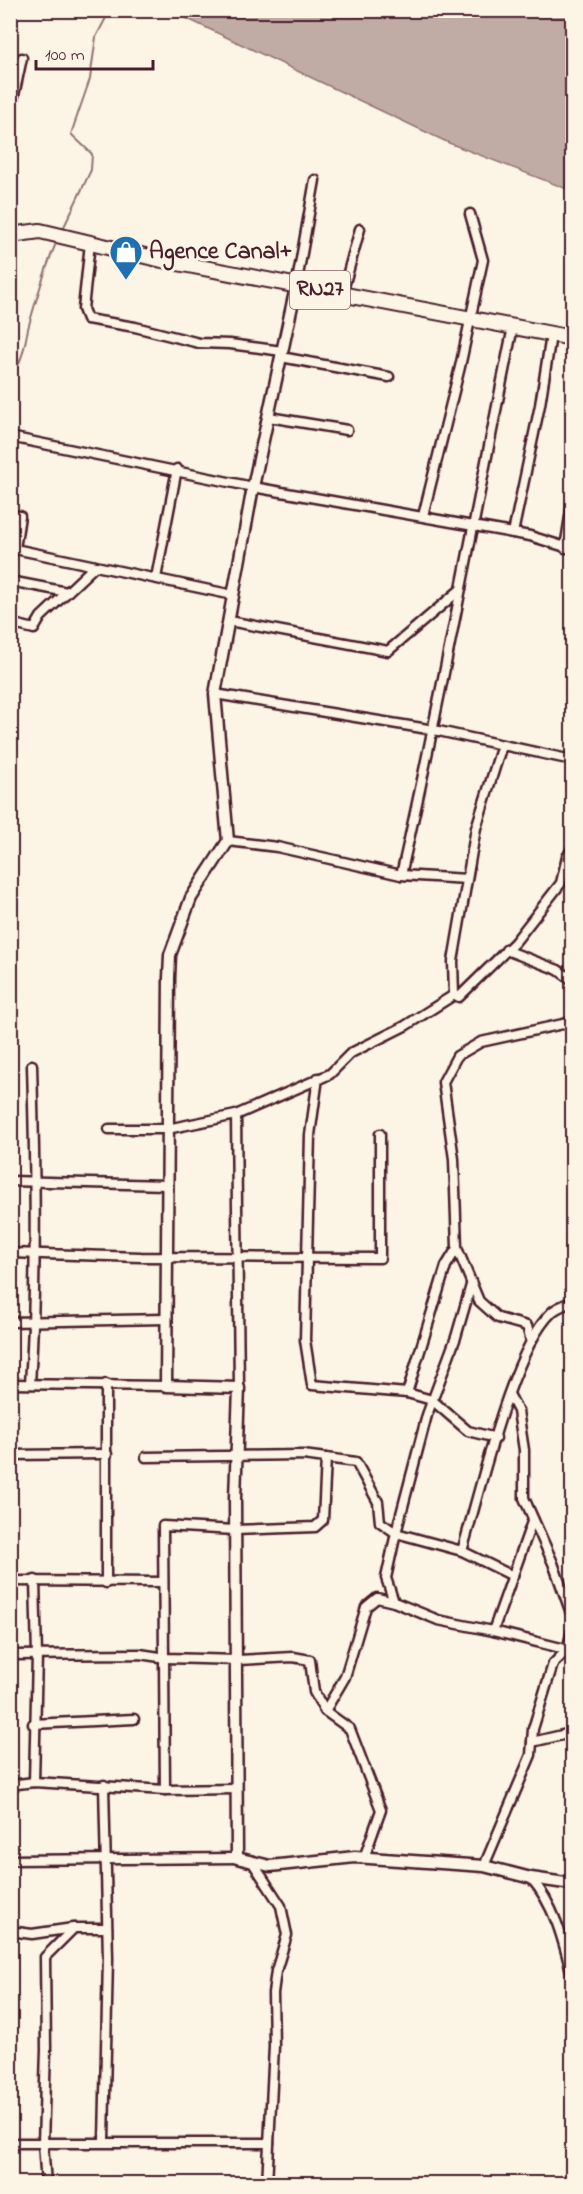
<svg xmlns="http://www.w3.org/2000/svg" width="583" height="2194" font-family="'Indie Flower',sans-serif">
<rect width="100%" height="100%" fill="#fcf5e5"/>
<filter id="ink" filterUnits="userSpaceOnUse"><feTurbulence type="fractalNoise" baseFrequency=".0167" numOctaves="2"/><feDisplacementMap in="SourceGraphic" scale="12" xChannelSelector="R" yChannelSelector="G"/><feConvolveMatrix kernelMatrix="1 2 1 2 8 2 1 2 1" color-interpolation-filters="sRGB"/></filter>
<g filter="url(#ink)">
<!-- water -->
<path fill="#c0aca5" stroke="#917474" stroke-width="1.5" d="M171,11h401v180l-123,-48z"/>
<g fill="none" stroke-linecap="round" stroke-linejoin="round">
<!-- stream -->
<g stroke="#917474" stroke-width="2">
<path d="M62,231l29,-61 1,-16 -21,-20 19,-55 6,-42 14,-27"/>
<path d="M10,366l8,-1c7,-13 7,-25 11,-40 8,-28 16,-57 28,-84"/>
</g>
<!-- minor casing -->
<g stroke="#4a1f2b" stroke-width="13">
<g id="minor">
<path d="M10,114l12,-56"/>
<path d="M90,243l-7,66 4,10 48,8 64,16 31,1 52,7"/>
<path d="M296,287l19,-107"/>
<path d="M342,294l18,-65"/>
<path d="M281,357l108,20"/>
<path d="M269,417l78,13"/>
<path d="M10,437l243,50 277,49 42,13"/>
<path d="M10,515l10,1 -5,33 218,46"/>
<path d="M423,516l37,-149 23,-107 -13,-46"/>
<path d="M513,533l27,-128 11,-70"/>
<path d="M565,548l7,-44"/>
<path d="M156,578l21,-109"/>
<path d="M10,581l57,11"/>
<path d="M229,621l159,30 73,-62"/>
<path d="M10,623l24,6 7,-12 54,-51"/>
<path d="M215,694l219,36 138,30"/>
<path d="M228,841l49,6 124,28 66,4"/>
<path d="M401,875c42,-182 74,-365 112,-548"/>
<path d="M506,950l52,20 14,10"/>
<path d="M454,995l-1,-34 23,-133 26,-83"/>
<path d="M318,1078l-8,57 -5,205 7,45 95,8 39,-127 11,-18"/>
<path d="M236,1115l3,273"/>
<path d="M109,1129h58l69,-14 94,-41 21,-21 54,-27 49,-31 5,2 56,-55 46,-59 6,-26 5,-8"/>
<path d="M10,1181l156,4"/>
<path d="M10,1253l131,4 239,1v-124"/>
<path d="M471,1285l-15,52 -29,78 -31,118 -10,45 8,24 44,18 55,11"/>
<path d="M10,1322l155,-3"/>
<path d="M531,1341l-4,-15 -29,-8 -19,-17 -22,-53 -3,-89 -11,-77 14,-26 24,-14 91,-20"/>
<path d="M10,1384l156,2"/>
<path d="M30,1384c7,-107 5,-213 2,-319"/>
<path d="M407,1393l25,7 36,31 28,7"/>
<path d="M509,1394l9,17 6,39v48l29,65 19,53"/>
<path d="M10,1455l97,-1"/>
<path d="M146,1457l157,-2 53,7 22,40 2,20 16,11 66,18"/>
<path d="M533,1519l-40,112 76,19"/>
<path d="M513,1576l-51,-25c18,-59 49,-200 90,-239 5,-5 14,-7 20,-11"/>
<path d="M10,1581l153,1"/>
<path d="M106,1583v-199"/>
<path d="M10,1655l130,-1 26,4 72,2 55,-3 17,3 4,32 11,19 20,-34 21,-70 11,-9 17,4"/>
<path d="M325,1711l25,18 31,81 -17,48"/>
<path d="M33,1724l101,-5"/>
<path d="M532,1742l39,-9 1,2"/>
<path d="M34,1782l3,-127 -2,-75"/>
<path d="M10,1785l24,-3 131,8 71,-1"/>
<path d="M104,1785l4,173 -4,183"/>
<path d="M165,1790l-2,-264 72,4 80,-3 8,-7 3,-62"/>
<path d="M10,1860l227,-2"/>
<path d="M253,1863l28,43 6,29 -11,36 -3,22 1,53 -7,138"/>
<path d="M484,1866l47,-111 2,-26 20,-65 14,-14 5,-19"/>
<path d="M531,1878c24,28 32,62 41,97"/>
<path d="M10,1931l22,3 41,-6"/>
<path d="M10,2143h259"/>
<path d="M46,2184l-3,-41 3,-93 -1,-93 29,-29h33"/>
</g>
</g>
<!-- tertiary casing -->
<g stroke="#4a1f2b" stroke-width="15">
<path id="tertiary" d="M296,287l-43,200 -38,207 13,147 -37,57 -21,57 -1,23 -3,408 73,2 -4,110 2,360 33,8 85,-9 129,9 47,12 41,6"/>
</g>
<!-- primary casing -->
<g stroke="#4a1f2b" stroke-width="18">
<path id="primary" d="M10,235l30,-4 122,29 410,78"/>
</g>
<!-- minor -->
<use href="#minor" stroke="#fcf5e5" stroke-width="8"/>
<!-- tertiary -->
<use href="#tertiary" stroke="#fcf5e5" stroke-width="10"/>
<!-- primary -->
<use href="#primary" stroke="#fcf5e5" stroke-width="14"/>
</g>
</g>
<!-- icons -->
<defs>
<g id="shop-pin" transform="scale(1.725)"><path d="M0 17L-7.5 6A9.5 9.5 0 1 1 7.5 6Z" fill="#1f6fb2" stroke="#fcf5e5"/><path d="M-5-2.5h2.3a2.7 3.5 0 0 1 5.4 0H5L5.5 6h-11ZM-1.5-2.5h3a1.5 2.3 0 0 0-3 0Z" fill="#fff"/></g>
</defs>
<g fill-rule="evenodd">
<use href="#shop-pin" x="126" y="252"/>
</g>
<g text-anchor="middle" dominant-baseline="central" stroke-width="6" stroke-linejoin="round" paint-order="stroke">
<!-- shield labels -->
<rect fill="#fcf5e5" stroke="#7f5f63" stroke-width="1.5" x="290" y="271" width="60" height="38" rx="4.5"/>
<g font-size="22" font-weight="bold" fill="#4a1f2b">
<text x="320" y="290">RN27</text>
</g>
<!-- poi labels -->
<g font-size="24" font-weight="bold" fill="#4a1f2b" stroke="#fcf5e5" text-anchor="start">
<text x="149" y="252">Agence Canal+</text>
</g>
</g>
<!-- margin -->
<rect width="583" height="2194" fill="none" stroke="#fcf5e5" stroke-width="36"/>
<rect x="18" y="18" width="547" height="2158" fill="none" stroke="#4a1f2b" stroke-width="2" filter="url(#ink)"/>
<!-- scale -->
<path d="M36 60v9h117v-9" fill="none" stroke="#4a1f2b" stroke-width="3"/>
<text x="45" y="60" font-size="18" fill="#4a1f2b" stroke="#fcf5e5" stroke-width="4.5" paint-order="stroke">100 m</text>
</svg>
